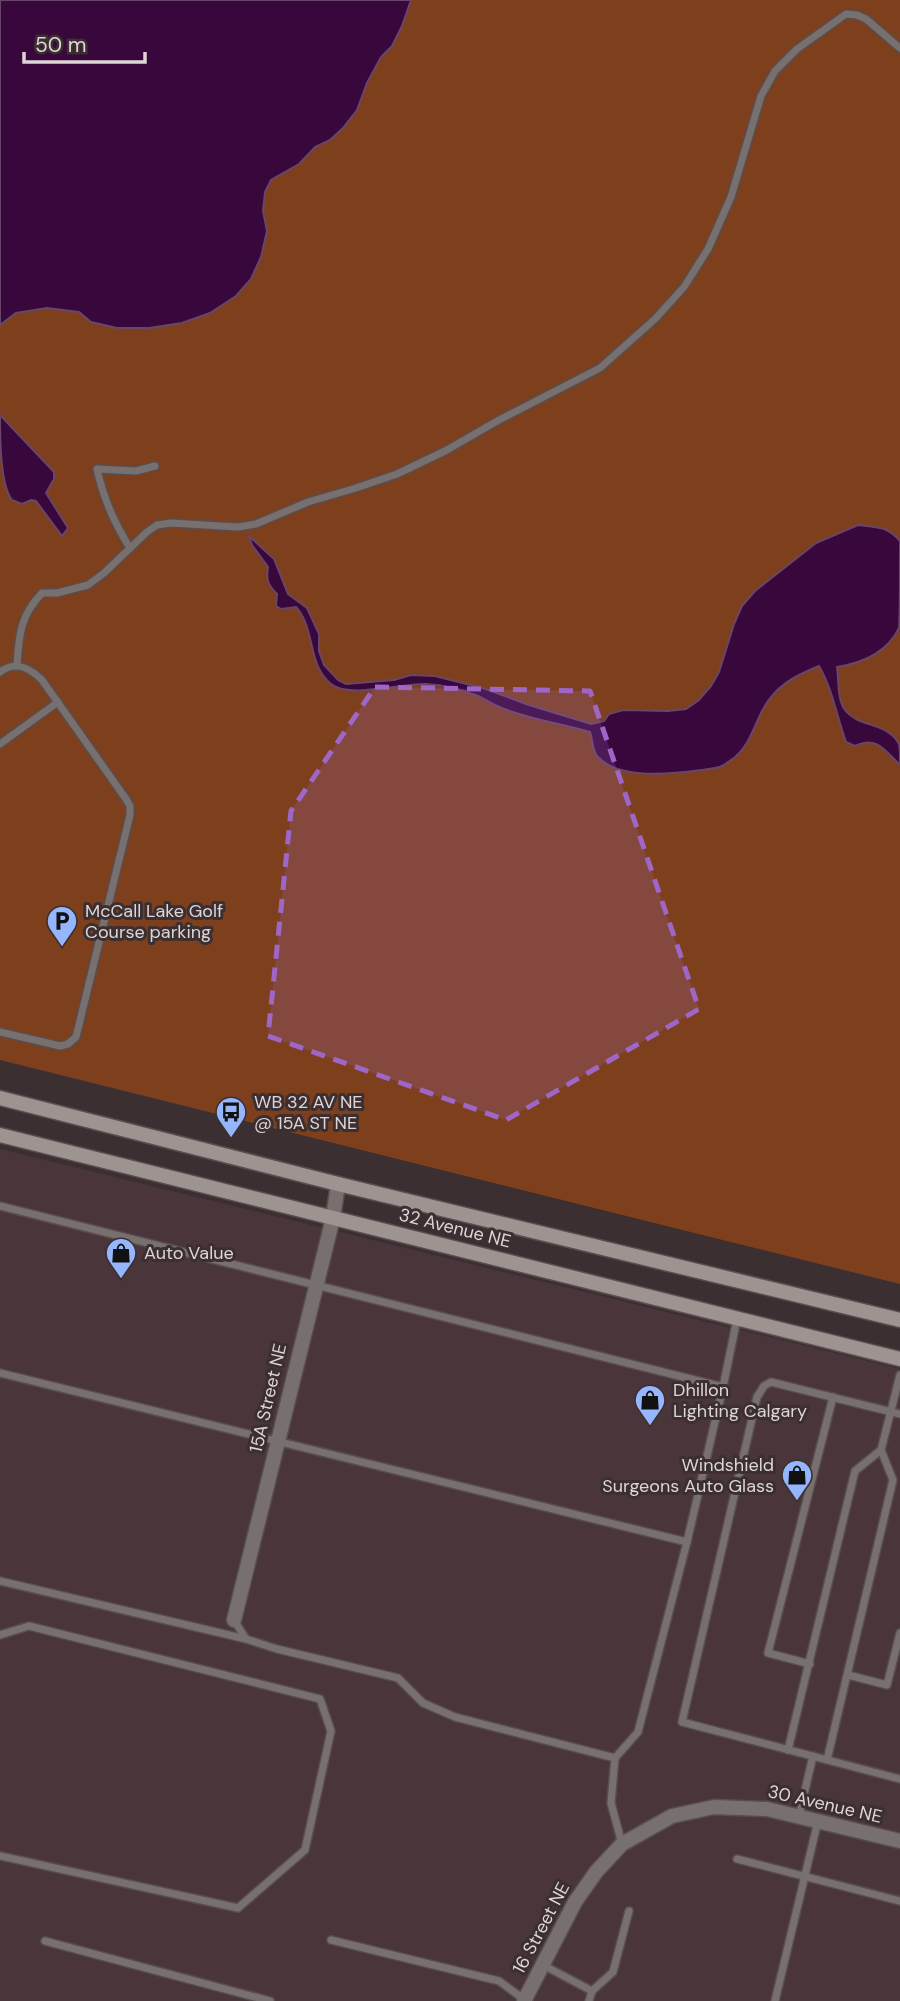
<svg xmlns="http://www.w3.org/2000/svg" width="900" height="2001" font-family="'DM Sans',sans-serif">
<rect width="100%" height="100%" fill="#3b2f31"/>
<!-- built -->
<path fill="#4a363a" d="M0,1149l900,220v632h-900z"/>
<!-- green -->
<path fill="#7e401c" d="M0,0h900v1284l-900,-224z"/>
<!-- water -->
<g fill="#38073b" stroke="#6a456a" stroke-width="2">
<path d="M0,0h411l-9,26 -10,20 -11,11 -14,26 -10,27 -14,18 -13,12 -15,7 -16,17 -28,16 -6,12 -2,19 4,20 -6,26 -10,22 -15,17 -26,17 -28,10 -33,5h-32l-26,-6 -12,-10 -32,-4 -31,5 -16,12z"/>
<path d="M0,415l54,57v7l-8,14 22,35 -6,8 -26,-35 -5,-1 -9,4c0,0 -10,-4 -10,-4 -12,-15 -12,-63 -12,-85z"/>
<path d="M858,525c19,2 29,1 42,16 0,16 0,77 -1,87 -12,25 -37,35 -62,39 2,13 0,32 8,43 14,18 43,12 54,34 1,5 1,15 1,21 -15,-14 -23,-30 -45,-19l-9,-4c-9,-25 -14,-54 -27,-76 -25,10 -44,20 -57,45 -8,16 -13,34 -27,46 -4,3 -9,7 -13,9 -6,3 -15,3 -21,4 -29,4 -82,10 -103,-13 -6,-6 -5,-17 -8,-25 -27,-8 -56,-12 -83,-22 -10,-3 -19,-9 -29,-14 -15,-6 -36,-11 -52,-12 -24,-1 -76,15 -95,0 -24,-19 -15,-55 -35,-77l-15,2 -5,-3 1,-12c-9,-9 -11,-14 -9,-27l-16,-22 -3,-9 25,23 14,35 19,14 12,26v17l5,14 14,15 8,4 48,-4 17,-5 24,1 51,13 40,15 65,20 13,-3 5,-7 14,-4 45,1 18,-2 13,-9 12,-14 8,-14 15,-48 8,-18 13,-15 61,-48z"/>
</g>
<g fill="none" stroke-linecap="round" stroke-linejoin="round">
<!-- lane casing -->
<g stroke="#584d4f" stroke-width="10">
<g id="lane">
<path d="M130,548c-16,-25 -27,-51 -33,-79l39,2 19,-5"/>
<path d="M17,665c2,-30 3,-49 25,-72h15l31,-8 16,-12 43,-41 10,-7 14,-2 67,4 18,-3 52,-22 48,-14 41,-14 48,-23 54,-31 101,-52 55,-49 29,-32 24,-38 23,-52 30,-101 14,-25 22,-22 49,-35 11,1 9,4 34,29"/>
<path d="M0,672c16,-12 30,-4 42,8l84,119 4,7v9l-54,222 -8,7 -8,2 -60,-14"/>
<path d="M0,744l58,-42"/>
<path d="M0,1206l723,181 14,-68"/>
<path d="M0,1373l687,169"/>
<path d="M900,1414l-129,-32 -7,4 -7,11 -75,325 218,57"/>
<path d="M0,1581l246,58"/>
<path d="M234,1620l12,19 31,10 121,29 25,25 32,14 160,41 -4,45 11,41"/>
<path d="M0,1635l29,-9 291,73 11,32 -26,119 -67,58 -238,-52"/>
<path d="M810,1664l-42,-11 65,-256"/>
<path d="M848,1675l39,10 13,-52"/>
<path d="M788,1750l67,-279 26,-21 19,-75"/>
<path d="M615,1758l23,-26 49,-190 36,-155"/>
<path d="M827,1760l66,-280 -12,-30"/>
<path d="M799,1816l14,-60"/>
<path d="M737,1859l163,42"/>
<path d="M331,1940l168,41 26,19"/>
<path d="M45,1941l225,60"/>
<path d="M543,1965l49,26 -3,10"/>
<path d="M592,1991l21,-19 16,-61"/>
<path d="M775,2001l43,-180"/>
</g>
</g>
<!-- street casing -->
<g stroke="#584d4f" stroke-width="17">
<g id="street">
<path d="M234,1620l99,-402 5,-34"/>
<path d="M524,2001l51,-99 21,-30 26,-28 50,-28 42,-9 53,2 133,32"/>
</g>
</g>
<!-- secondary casing -->
<g stroke="#584d4f" stroke-width="17">
<g id="secondary">
<path d="M0,1098l338,86 562,136"/>
<path d="M0,1135l900,224"/>
</g>
</g>
<!-- lane -->
<use href="#lane" stroke="#77706f" stroke-width="7"/>
<!-- street -->
<use href="#street" stroke="#77706f" stroke-width="14"/>
<!-- secondary -->
<use href="#secondary" stroke="#9d9391" stroke-width="14"/>
</g>
<!-- marked area -->
<path fill="#9e67c7" fill-opacity="0.2" stroke="#9e67c7" stroke-width="5" stroke-dasharray="14 9" stroke-linejoin="round" d="M375,687l215,4 109,318 -193,111 -238,-84 23,-225z"/>
<!-- icons -->
<defs>
<g id="parking-pin" transform="scale(1.575)"><path d="M0 17L-7.5 6A9.5 9.5 0 1 1 7.5 6Z" fill="#95b6fd" stroke="#3b2f31"/><path d="M-3.5-5.5H1a3.5 3.5 0 0 1 0 7H-1V5.5H-3.5ZM-1-3.4V-.6H.8a1.4 1.4 0 0 0 0-2.8Z" fill="#111"/></g>
<g id="bus-pin" transform="scale(1.575)"><path d="M0 17L-7.5 6A9.5 9.5 0 1 1 7.5 6Z" fill="#95b6fd" stroke="#3b2f31"/><path d="M-5-6H5V4H4V6H2V4H-2V6H-4V4H-5ZM-3.5-4V0h7V-4ZM-3.5 1.2v1.5H-2V1.2ZM2 1.2v1.5H3.5V1.2Z" fill="#111"/></g>
<g id="shop-pin" transform="scale(1.575)"><path d="M0 17L-7.5 6A9.5 9.5 0 1 1 7.5 6Z" fill="#95b6fd" stroke="#3b2f31"/><path d="M-5-2.5h2.3a2.7 3.5 0 0 1 5.4 0H5L5.5 6h-11ZM-1.5-2.5h3a1.5 2.3 0 0 0-3 0Z" fill="#111"/></g>
</defs>
<g fill-rule="evenodd">
<use href="#parking-pin" x="62" y="921"/>
<use href="#bus-pin" x="231" y="1112"/>
<use href="#shop-pin" x="121" y="1253"/>
<use href="#shop-pin" x="650" y="1400"/>
<use href="#shop-pin" x="797" y="1475"/>
</g>
<g text-anchor="middle" dominant-baseline="central" stroke-width="6" stroke-linejoin="round" paint-order="stroke">
<!-- poi labels -->
<g font-size="18" fill="#ded5d6" stroke="#3b2f31" text-anchor="start">
<text x="85" y="911">McCall Lake Golf<tspan x="85" dy="21">Course parking</tspan></text>
<text x="254" y="1102">WB 32 AV NE<tspan x="254" dy="21">@ 15A ST NE</tspan></text>
<text x="144" y="1253">Auto Value</text>
<text x="673" y="1390">Dhillon<tspan x="673" dy="21">Lighting Calgary</tspan></text>
<text x="774" y="1465" text-anchor="end">Windshield<tspan x="774" dy="21">Surgeons Auto Glass</tspan></text>
</g>
<!-- street labels -->
<g font-size="18" fill="#ded5d6" stroke="#3b2f31">
<text transform="translate(455 1228) rotate(14)">32 Avenue NE</text>
<text transform="translate(268 1398) rotate(-77)">15A Street NE</text>
<text transform="translate(825 1804) rotate(13)">30 Avenue NE</text>
<text transform="translate(541 1928) rotate(-62)">16 Street NE</text>
</g>
</g>
<!-- scale -->
<path d="M24 52v10h121v-10" fill="none" stroke="#ded5d6" stroke-width="3.5"/>
<text x="35" y="52" font-size="21" fill="#ded5d6" stroke="#3b2f31" stroke-width="5" paint-order="stroke">50 m</text>
</svg>
